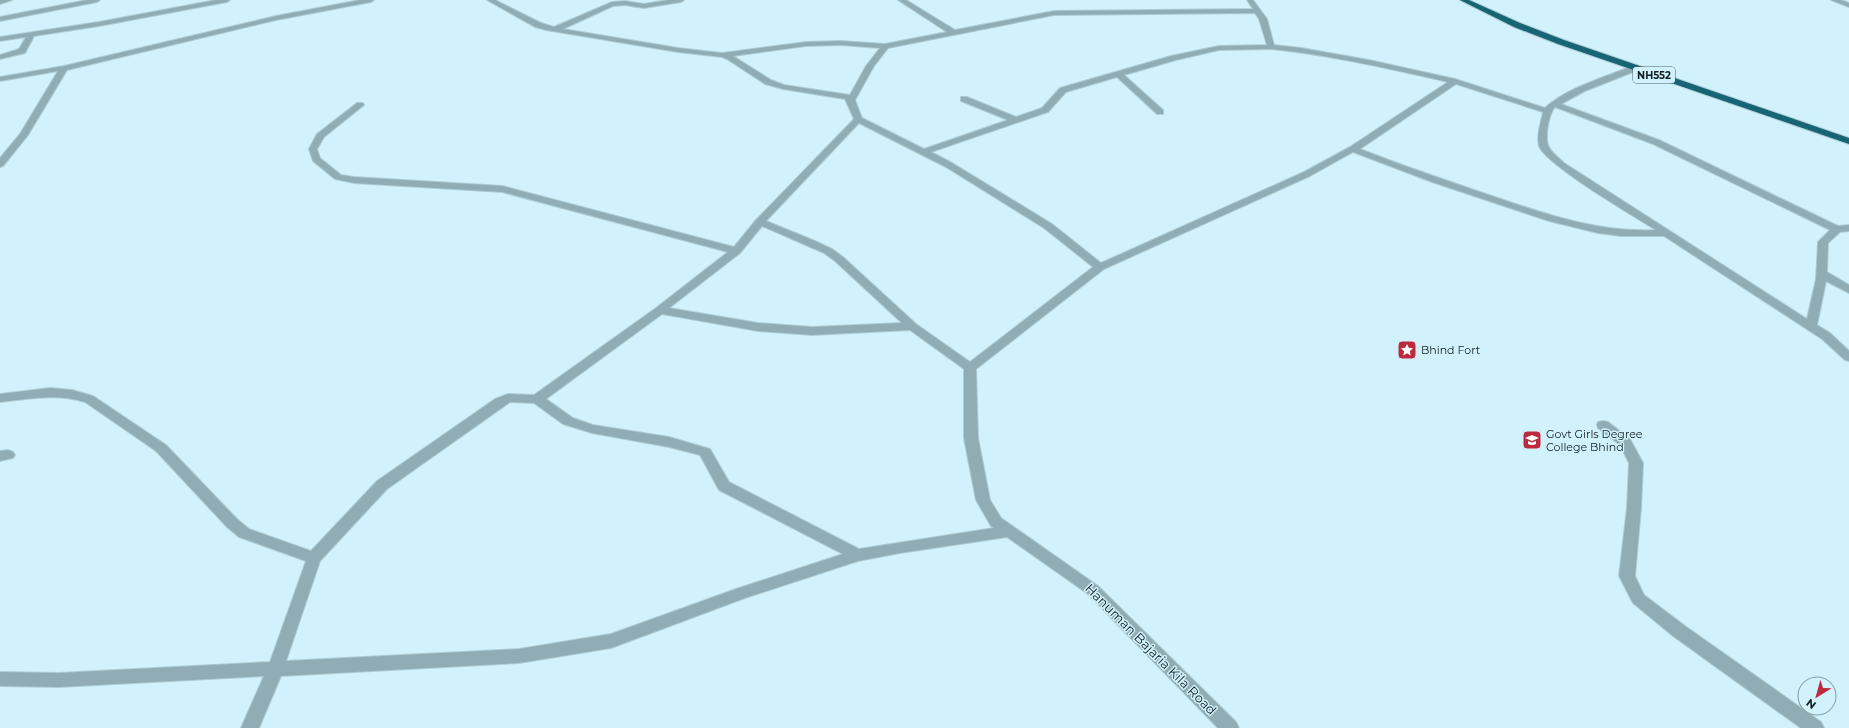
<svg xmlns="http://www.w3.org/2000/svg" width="1849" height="728" font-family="Montserrat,sans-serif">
<rect width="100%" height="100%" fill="#d1f2fc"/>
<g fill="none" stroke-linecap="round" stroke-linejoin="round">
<!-- street casing -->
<g stroke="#afccd5" stroke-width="2">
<g id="street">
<path d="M0,0h12l-12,4z"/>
<path d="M87,0h13l-3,2 -97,19v-4z"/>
<path d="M216,0h14l-3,2 -128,24 -65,10 -9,17 -25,6v-4l19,-6 7,-12 -26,4v-4l99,-15z"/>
<path d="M360,0h14l-3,2 -95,18 -209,50 -39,65 -25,31 -3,1v-9l20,-24 38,-63 -58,10v-4l64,-11 212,-50z"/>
<path d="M487,0h8l46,23 13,4 58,-25 13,-1 19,3 24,-4h16l-3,2 -37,6 -19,-3 -12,1 -50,23 115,19 44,5 84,-11 35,-1 44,3 62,-12 -49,-32h8l49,30 99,-19 199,-2 -6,-9h6l14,19 7,26 27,3 68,12 86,19 90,29c21,-20 61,-31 87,-42h6v4l-53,21 -24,13 98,36 179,86 11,-1v6l-9,1 -12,11 -1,29 22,13v8l-23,-12 -9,44 13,8 19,18v10l-4,-1 -23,-21 -158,-103h-43l-23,-3 -49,-12 -117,-39 -79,-30 -43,24 -206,93 -128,100 2,69 12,62 11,18 97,68 138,136 3,6h-21l-130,-134 -81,-57 -107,16 -42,8 -113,37 -134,50 -92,15 -238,13 -22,52h-18l23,-52 -205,11 -59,-1v-14l59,1 211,-11 36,-101 -67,-24 -12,-10 -71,-76 -71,-49c-29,-9 -56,-3 -85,0v-8l50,-6 22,2 21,6 73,49 71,74 12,10 62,22 66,-70 118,-82 13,-5 26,1 122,-87 72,-56 -226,-60 -148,-9 -19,-4 -22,-18 -4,-12 8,-15 40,-31h6l1,2 -40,32 -7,12 3,9 21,17 13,2 148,9 232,61 22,-27 98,-101 -9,-20 -62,-10 -18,-5 -38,-25 -5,-2 -44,-5 -132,-22 -11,-3zM1255,13l4,6 8,26 -48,1 -48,10 -111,32 -18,20 -26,9 -49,-20h-6v4l47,19 -84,29 -62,-31 -7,-18 19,-34 14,-18 166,-33zM841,45l39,3 -14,18 -16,29 -66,-10 -13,-5 -38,-24 73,-10zM1271,49c60,6 119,20 177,33l-98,65 -46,25 -203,91 -49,-39 -100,-61 -21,-11 117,-40 18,-20 51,-15 40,37h6v-4l-39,-35 52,-15 43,-10zM1456,84l87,28c-2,11 -7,24 -4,34 7,19 95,70 117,84 -57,3 -111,-16 -164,-34 -44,-15 -89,-30 -132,-47zM1555,107l98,37 177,86 -12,12 -2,37 -9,40 -243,-156c-5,-5 -12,-10 -15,-16 -5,-8 0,-34 6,-40zM859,123l87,44 98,61 49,39 -123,95 -54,-38 -73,-67 -11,-8 -17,-8 -49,-20zM762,226l62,27 11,8 67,62 -90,4 -54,-4 -89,-15 71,-55zM662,314l96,17 54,4 98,-5 54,39v69l12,62 15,26 3,2 -135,21 -130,-67 -19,-33 -41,-12 -76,-12 -20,-7 -27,-19zM510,402l24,1 29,21 29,9 77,14 31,8 19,35 124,64 -107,35 -125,45 -92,15 -233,12 34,-100 67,-72z"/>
<path d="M1831,0h10l8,3v4z"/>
<path d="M1603,421l5,1 22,17 13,24 -2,45 -6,68 9,19 41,31 136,96 3,6h-23l-128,-92 -40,-33 -14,-27 8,-68 2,-45 -9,-18 -22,-17 -1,-3 1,-3z"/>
<path d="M8,450l5,2 2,3 -2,3 -13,3v-10z"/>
</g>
</g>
<!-- highway casing -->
<g stroke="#afccd5" stroke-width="2">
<path id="highway" d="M1460,0h9l51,23 44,17 285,98v6l-291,-100 -44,-17z"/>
</g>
<!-- street -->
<use href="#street" fill="#90adb5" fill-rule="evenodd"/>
<!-- highway -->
<use href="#highway" fill="#176475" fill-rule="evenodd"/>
</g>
<!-- icons -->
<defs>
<g id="sight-square" transform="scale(1)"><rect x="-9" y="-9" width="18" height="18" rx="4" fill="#bc2b3d" stroke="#d1f2fc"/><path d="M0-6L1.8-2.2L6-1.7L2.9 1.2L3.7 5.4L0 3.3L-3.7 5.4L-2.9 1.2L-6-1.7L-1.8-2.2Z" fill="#fff"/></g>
<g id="university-square" transform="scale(1)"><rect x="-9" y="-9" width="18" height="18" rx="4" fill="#bc2b3d" stroke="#d1f2fc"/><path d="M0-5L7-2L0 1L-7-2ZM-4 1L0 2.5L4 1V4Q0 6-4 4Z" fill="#fff"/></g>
</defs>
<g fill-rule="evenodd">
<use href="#sight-square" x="1407" y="350"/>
<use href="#university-square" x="1532" y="440"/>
</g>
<g text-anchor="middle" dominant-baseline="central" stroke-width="3" stroke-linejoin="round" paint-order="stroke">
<!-- shield labels -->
<rect fill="#d1f2fc" stroke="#4c5e63" stroke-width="1" x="1633" y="67" width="42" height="16" rx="3"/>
<g font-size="10" font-weight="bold" fill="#131f22">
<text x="1654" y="75">NH552</text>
</g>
<!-- poi labels -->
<g font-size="11" fill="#131f22" stroke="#d1f2fc" text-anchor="start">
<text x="1421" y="350">Bhind Fort</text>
<text x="1546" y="434">Govt Girls Degree<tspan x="1546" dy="13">College Bhind</tspan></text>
</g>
<!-- near-street labels -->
<g font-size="13" fill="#131f22" stroke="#d1f2fc">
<text transform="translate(1151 649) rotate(45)">Hanuman Bajaria Kila Road</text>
</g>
</g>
<!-- north arrow -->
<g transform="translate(1817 696) rotate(217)"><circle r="19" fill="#d1f2fc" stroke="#859ea5"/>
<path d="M0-3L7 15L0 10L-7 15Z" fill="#bc2b3d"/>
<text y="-6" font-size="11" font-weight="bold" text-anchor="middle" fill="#131f22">N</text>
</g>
</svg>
